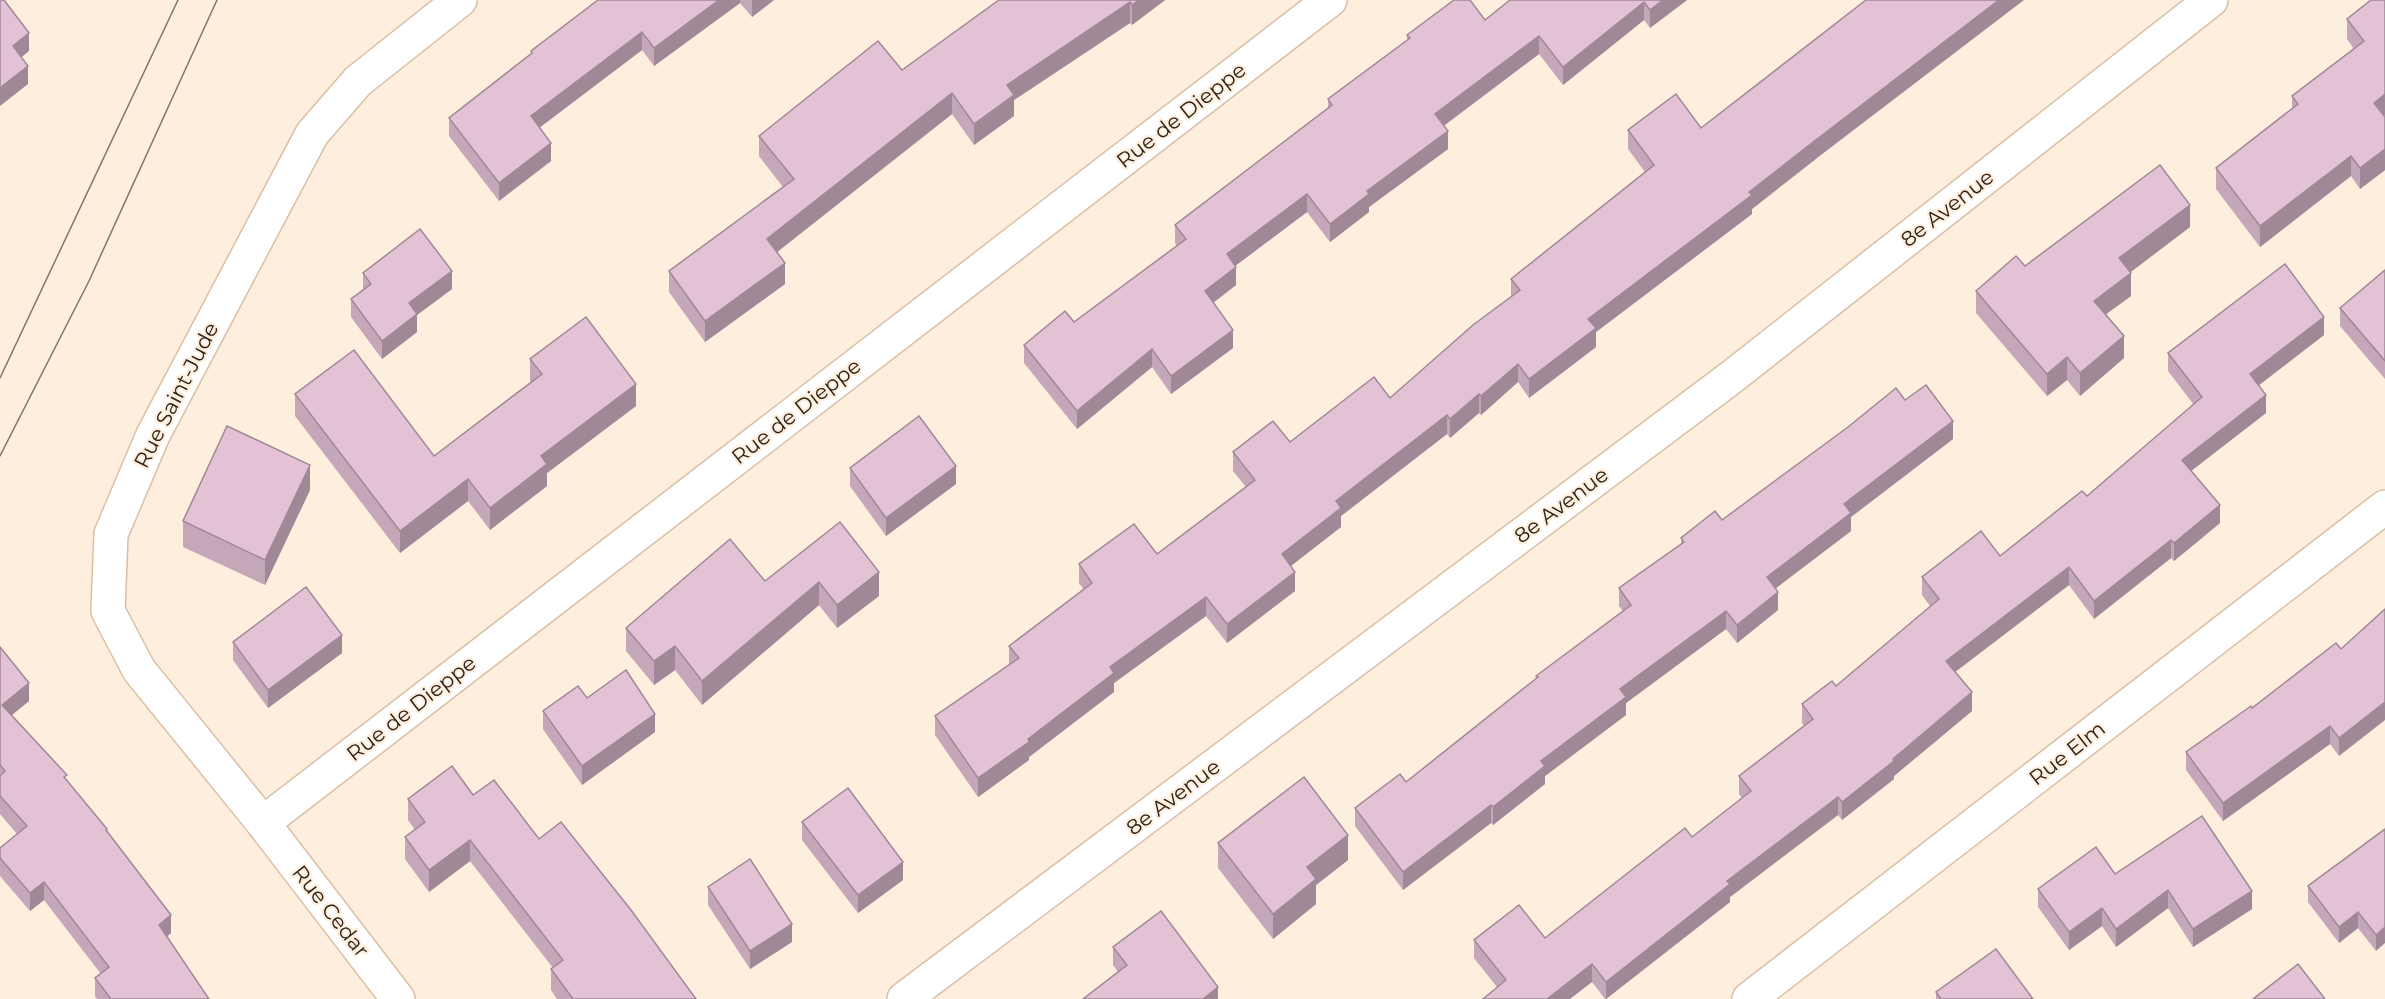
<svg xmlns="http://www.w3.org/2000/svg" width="2385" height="999" font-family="Montserrat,sans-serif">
<rect width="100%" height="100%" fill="#feeede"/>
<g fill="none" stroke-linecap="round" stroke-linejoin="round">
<!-- minor casing -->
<g stroke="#dabfa5" stroke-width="36">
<g id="minor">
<path d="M263,823l1067,-823"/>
<path d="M398,999l-135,-176 -124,-153 -31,-59 3,-77 42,-99 159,-301 46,-53 102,-81"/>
<path d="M1749,999l636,-492"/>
</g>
</g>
<!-- tertiary casing -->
<g stroke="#dabfa5" stroke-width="36">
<path id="tertiary" d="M904,999l829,-623 478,-376"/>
</g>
<!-- minor -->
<use href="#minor" stroke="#fff" stroke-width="33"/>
<!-- tertiary -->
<use href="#tertiary" stroke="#fff" stroke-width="33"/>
<!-- tram -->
<g stroke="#827669" stroke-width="1.5">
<path d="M0,378l178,-378"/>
<path d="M0,456l89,-175 128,-281"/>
</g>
</g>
<!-- wall -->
<g fill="#c4a7b8">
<path d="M598,0h176l-22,17 -12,-14 -86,63 -12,-16 -103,78 12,33 -52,40 -50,-65v-18l82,-64v-3z"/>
<path d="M999,0h166l-33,25 -2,-2 -116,77v16l-40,29 -22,-31 -175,138 8,32 -80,58 -36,-50v-21l114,-84 -24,-31v-20l143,-66z"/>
<path d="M1510,0h177l-37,28 -6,-8 -81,65 -24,-31 -95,72 4,23 -79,58v5l-39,30 -23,-30 -72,54 1,19 -23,18 20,45 -62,46 -19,-27 -75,62 -53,-66v-18l50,-23 103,-76 -2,-3v-18l153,-117v-9l79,-59v-5l78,-15z"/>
<path d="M2371,0l13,116 1,1v53l-25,19 -9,-13 -91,71 -44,-58v-21l76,-60v-12l62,-47 -7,-10v-20z"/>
<path d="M1701,128l116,30 -65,51v5l-156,118v15l-67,51 -11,-16 -37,33 -2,-2 -29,25 -3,-4 -106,82v11l-51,39 5,25 -68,52 -21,-27 -92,67v9l-85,65v3l-51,37 -43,-62v-19l74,-51v-19l75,-56 -5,-7v-19l78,-10 89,-67 -13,-16v-19l57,-10 100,-44 121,-101v-18l134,-107 -17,-23v-19z"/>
<path d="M2190,227l-60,45 1,24 -25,18 18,44 -44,38 -13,-16 -20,16 -71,-83v-22l49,-25z"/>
<path d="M2385,270v109l-45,-53v-18z"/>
<path d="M363,273l89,16 -35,26v17l-35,27 -31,-42v-18l12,-9z"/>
<path d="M2324,335l-65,50 7,28 -75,58 29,52 -46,38 -3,-3 -77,61 -25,-34 -114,87 17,39 -78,65v3l-52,41 -4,-5 -108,82v5l-124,97h-1l-13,-17 -95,5 -23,-29v-18l71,-2 147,-101 50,-39 -3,-4v-18l65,-50 -2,-3v-19l34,-18 94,-80 -8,-11v-18l78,-21 87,-60 107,-91 -26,-34v-18z"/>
<path d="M530,359l106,47 -89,67v13l-57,44 -22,-29 -68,52 -105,-137v-22l139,62 97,-74 -1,-1z"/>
<path d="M1905,400l48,39 -102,78v14l-75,57 2,22 -41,33 -11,-14 -100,74v12l-81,61v8l-52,41 -2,-2 -88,67 -48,-64v-18l51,-26 130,-103v-3l87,-65 -4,-5v-18l62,-44v-6l41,-18z"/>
<path d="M850,468l106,16 -70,52 -36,-50z"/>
<path d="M310,490l-45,95 -82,-38v-26z"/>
<path d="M840,522l39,74 -42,32 -18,-23 -117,100 -27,-35 -21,15 -28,-34v-23l139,-47z"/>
<path d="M233,642l109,11 -74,55 -35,-48z"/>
<path d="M0,647l29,54 -17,14 55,65 40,52 64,101 -4,3 42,63h-112l-2,-3v-18l6,-4 -57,-74 -14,11 -30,-35v-28l17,-14 -17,-20z"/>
<path d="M2341,649l-2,107 -9,-12 -107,77 -37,-51v-18z"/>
<path d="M587,698l68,34 -73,53 -39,-56v-18z"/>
<path d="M473,795l66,44 157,160h-139l-6,-9v-21l2,-1 -83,-107 -41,31 -24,-33v-22l10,-7 -7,-10v-21z"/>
<path d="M802,822l101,58 -45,33 -56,-73z"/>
<path d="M2385,829l-9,122 -18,-23 -19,15 -31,-41v-16z"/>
<path d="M1218,843l130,17 -32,25v19l-43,35 -55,-71z"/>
<path d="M2115,874l137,35 -59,38 -25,-39 -52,39 -14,-21 -33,24 -31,-43v-18z"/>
<path d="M708,887l84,55 -42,27 -42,-64z"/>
<path d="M1113,947l105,52 -100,-27 -5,-7z"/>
<path d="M1936,992l97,7h-97z"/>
</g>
<!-- shaded-wall -->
<g fill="#a08896">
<path d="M719,0h21v3l-86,63v-18z"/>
<path d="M752,0h22l-22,17z"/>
<path d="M1139,0h26l-33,25v-20z"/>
<path d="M1663,0h24l-37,28v-18z"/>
<path d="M1999,0h25l-207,158 -65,51v5l-156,118v15l-67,51v-19l59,-60 229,-180z"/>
<path d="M1130,2v21l-116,77v16l-40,29v-21l33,-39z"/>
<path d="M1644,2v18l-81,65v-18z"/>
<path d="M642,32v18l-111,84v-18z"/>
<path d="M29,33v18l-16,13v-18z"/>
<path d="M1539,36v18l-104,78v-18z"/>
<path d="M28,66v18l-28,22v-18z"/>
<path d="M952,93v21l-185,146v-21z"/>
<path d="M2385,94v21l-11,8v-20z"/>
<path d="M1448,131v18l-79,58v5l-39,30v-18l37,-33z"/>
<path d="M551,143v18l-52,40v-18z"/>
<path d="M2385,149v21l-25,19v-21z"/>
<path d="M2351,156v20l-91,71v-21z"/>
<path d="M1307,194v18l-80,60v-18z"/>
<path d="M2190,205v22l-71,54v-23z"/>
<path d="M785,263v21l-80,58v-21z"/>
<path d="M1236,267v18l-31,24v-18z"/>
<path d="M452,271v18l-35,26v17l-35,27v-18l27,-38z"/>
<path d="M2131,273v23l-37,27v-22z"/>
<path d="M2324,317v18l-74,57v-18z"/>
<path d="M1233,330v18l-62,46v-18z"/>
<path d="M2124,336v22l-44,38v-23z"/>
<path d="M1152,349v18l-75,62v-18z"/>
<path d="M2067,357v23l-20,16v-22z"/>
<path d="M1518,364v18l-37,33v-19z"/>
<path d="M636,384v22l-89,67v13l-57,44v-22l51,-52z"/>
<path d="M1479,394v19l-29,25v-19z"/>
<path d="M2266,395v18l-84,65v-18z"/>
<path d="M1447,415v19l-106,82v11l-59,46v-19l54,-53z"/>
<path d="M1953,421v18l-102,78v14l-84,64v-18l77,-73z"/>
<path d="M310,465v25l-45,95v-25z"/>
<path d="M956,466v18l-70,52v-18z"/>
<path d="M468,479v22l-68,52v-22z"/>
<path d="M2220,505v18l-46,38v-18z"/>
<path d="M2171,540v18l-77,61v-18z"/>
<path d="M2069,567v18l-123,94v-18z"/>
<path d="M879,572v24l-42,32v-23z"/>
<path d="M1295,572v19l-68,52v-19z"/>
<path d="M819,582v23l-117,100v-24z"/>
<path d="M1778,592v18l-41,33v-18z"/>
<path d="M1206,597v19l-92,67v9l-85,65v3l-51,37v-19l50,-39 82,-72z"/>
<path d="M1726,611v18l-100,74v12l-81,61v8l-52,41v-18l48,-46 79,-72z"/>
<path d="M342,635v18l-74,55v-18z"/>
<path d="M675,646v24l-21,15v-24z"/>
<path d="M29,683v18l-27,22v-18z"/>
<path d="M1972,692v19l-78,65v3l-52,41v-18z"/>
<path d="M2385,702v18l-46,36v-18z"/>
<path d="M655,714v18l-73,53v-19z"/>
<path d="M2330,726v18l-107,77v-18z"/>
<path d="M1838,797v18l-108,82v5l-124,97v-17l121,-101z"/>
<path d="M1491,805v18l-88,67v-18z"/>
<path d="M1348,835v25l-32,25v19l-43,35v-25l34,-47z"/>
<path d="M470,840v21l-41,31v-22z"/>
<path d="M903,862v18l-45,33v-18z"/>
<path d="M44,882v18l-14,11v-18z"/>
<path d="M2168,890v18l-52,39v-18z"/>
<path d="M2252,891v18l-59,38v-18z"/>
<path d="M2102,908v18l-33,24v-18z"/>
<path d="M2358,912v16l-19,15v-16z"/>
<path d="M171,915v18l-12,10v-18z"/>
<path d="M792,924v18l-42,27v-18z"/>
<path d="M2385,927v16l-9,8v-16z"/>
<path d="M1592,964v18l-22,17h-23z"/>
<path d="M1218,987v12h-15z"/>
</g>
<!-- building -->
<g fill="#e4c2d6" stroke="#a08896" stroke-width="1.5">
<path d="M0,0h4l25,33 -16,13 15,20 -28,22z"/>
<path d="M598,0h121l-65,48 -12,-16 -111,84 20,27 -52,40 -50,-65 83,-65 -1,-2z"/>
<path d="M999,0h140l-7,5 -2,-3 -123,83 7,10 -40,29 -22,-31 -185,146 18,24 -80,58 -36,-50 125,-92 -35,-43 119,-95 24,29z"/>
<path d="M1454,0h16l15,20 25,-20h153l-13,10 -6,-8 -81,65 -24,-31 -104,78 13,17 -81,60 2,3 -39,30 -23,-30 -80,60 9,13 -31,24 28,39 -62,46 -19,-27 -75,62 -53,-66 41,-34 9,11 112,-83 -11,-14 157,-120 -4,-6 82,-61 -3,-3z"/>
<path d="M1866,0h133l-182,139 -68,53 3,3 -164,124 8,9 -67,51 -11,-15 -37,32 -2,-2 -29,25 -3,-4 -111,86 5,7 -59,46 13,18 -68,52 -21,-27 -96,70 4,6 -86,66 1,3 -51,36 -43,-62 84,-58 -10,-12 83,-63 -13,-19 55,-40 23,30 98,-74 -22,-28 40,-31 17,21 84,-65 16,21 83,-73 47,-35 -9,-11 143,-114 -26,-35 48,-36 25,34z"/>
<path d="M2371,0h14v94l-11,9 11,14v32l-25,19 -9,-12 -91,70 -44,-58 82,-64 -6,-8 72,-55 -17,-22z"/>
<path d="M2160,165l30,40 -71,53 12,15 -37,28 30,35 -44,37 -13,-16 -20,17 -71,-83 40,-35 9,10z"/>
<path d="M420,229l32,42 -43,32 8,11 -35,27 -31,-42 20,-15 -8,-11z"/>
<path d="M2285,264l39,53 -74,57 16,21 -84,65 38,45 -46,38 -3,-3 -77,61 -25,-34 -123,94 26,31 -79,67 1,2 -52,41 -4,-5 -111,84 3,3 -124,98 -14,-18 -45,35h-64l23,-19 -32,-40 45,-35 26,33 140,-110 7,9 59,-46 -12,-15 74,-57 -11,-15 30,-23 4,5 103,-87 -17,-22 59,-46 19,25 82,-65 5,5 115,-99 -34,-44z"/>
<path d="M2385,270v91l-45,-53z"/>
<path d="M586,317l50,67 -95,72 6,8 -57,44 -22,-29 -68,52 -105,-137 59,-44 80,106 108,-82 -12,-15z"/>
<path d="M1926,385l27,36 -109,83 7,9 -84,64 11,15 -41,33 -11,-14 -106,78 6,8 -85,64 4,5 -52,41 -2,-2 -88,67 -48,-64 45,-34 6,8 132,-105 -2,-1 95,-71 -12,-17 65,-46 -3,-4 34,-27 7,9 126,-93 48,-39 9,12z"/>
<path d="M919,416l37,50 -70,52 -36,-50z"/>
<path d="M227,426l83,39 -45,95 -82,-39z"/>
<path d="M840,522l39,50 -42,33 -18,-23 -117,99 -27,-35 -21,15 -28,-33 104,-89 35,42z"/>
<path d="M306,587l36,48 -74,55 -35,-48z"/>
<path d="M2385,609v93l-46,36 -9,-12 -107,77 -37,-51 65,-46 1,2 84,-65 5,6z"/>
<path d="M0,647l29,36 -27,22 65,70 -3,2 43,52 -1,1 65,85 -12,10 50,74h-98l-16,-21 14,-11 -65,-85 -14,11 -30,-35v-10l27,-22 -27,-30v-20l5,-5 -5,-6z"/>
<path d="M626,670l29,44 -73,52 -39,-55 35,-25 9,12z"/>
<path d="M452,766l21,29 21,-15 45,59 22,-17 70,88 65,89h-123l-22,-30 12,-9 -93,-120 -41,30 -24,-33 20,-15 -17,-23z"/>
<path d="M1304,777l44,58 -41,32 9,12 -43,35 -55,-71z"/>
<path d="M848,788l55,74 -45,33 -56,-73z"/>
<path d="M2202,816l50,75 -59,38 -25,-39 -52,39 -14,-21 -33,24 -31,-43 58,-42 19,27z"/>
<path d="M2385,829v98l-9,8 -18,-23 -19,15 -31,-41z"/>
<path d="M750,859l42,65 -42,27 -42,-64z"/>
<path d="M1161,911l57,76 -15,12h-120l44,-34 -14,-18z"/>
<path d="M1996,949l37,50h-92l-5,-7z"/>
<path d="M2298,964l27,35h-72z"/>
</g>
<g text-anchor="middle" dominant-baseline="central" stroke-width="4.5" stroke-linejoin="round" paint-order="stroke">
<!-- street labels -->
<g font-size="21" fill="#2c2218" stroke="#feeede">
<text transform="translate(1181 115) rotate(-38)">Rue de Dieppe</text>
<text transform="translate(1947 208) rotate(-38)">8e Avenue</text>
<text transform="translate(176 395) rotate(-63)">Rue Saint-Jude</text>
<text transform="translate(796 411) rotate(-38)">Rue de Dieppe</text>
<text transform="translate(1561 505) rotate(-37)">8e Avenue</text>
<text transform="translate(411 708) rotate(-38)">Rue de Dieppe</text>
<text transform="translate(2067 753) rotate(-38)">Rue Elm</text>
<text transform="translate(1173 797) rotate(-37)">8e Avenue</text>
<text transform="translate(331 911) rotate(52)">Rue Cedar</text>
</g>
</g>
</svg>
